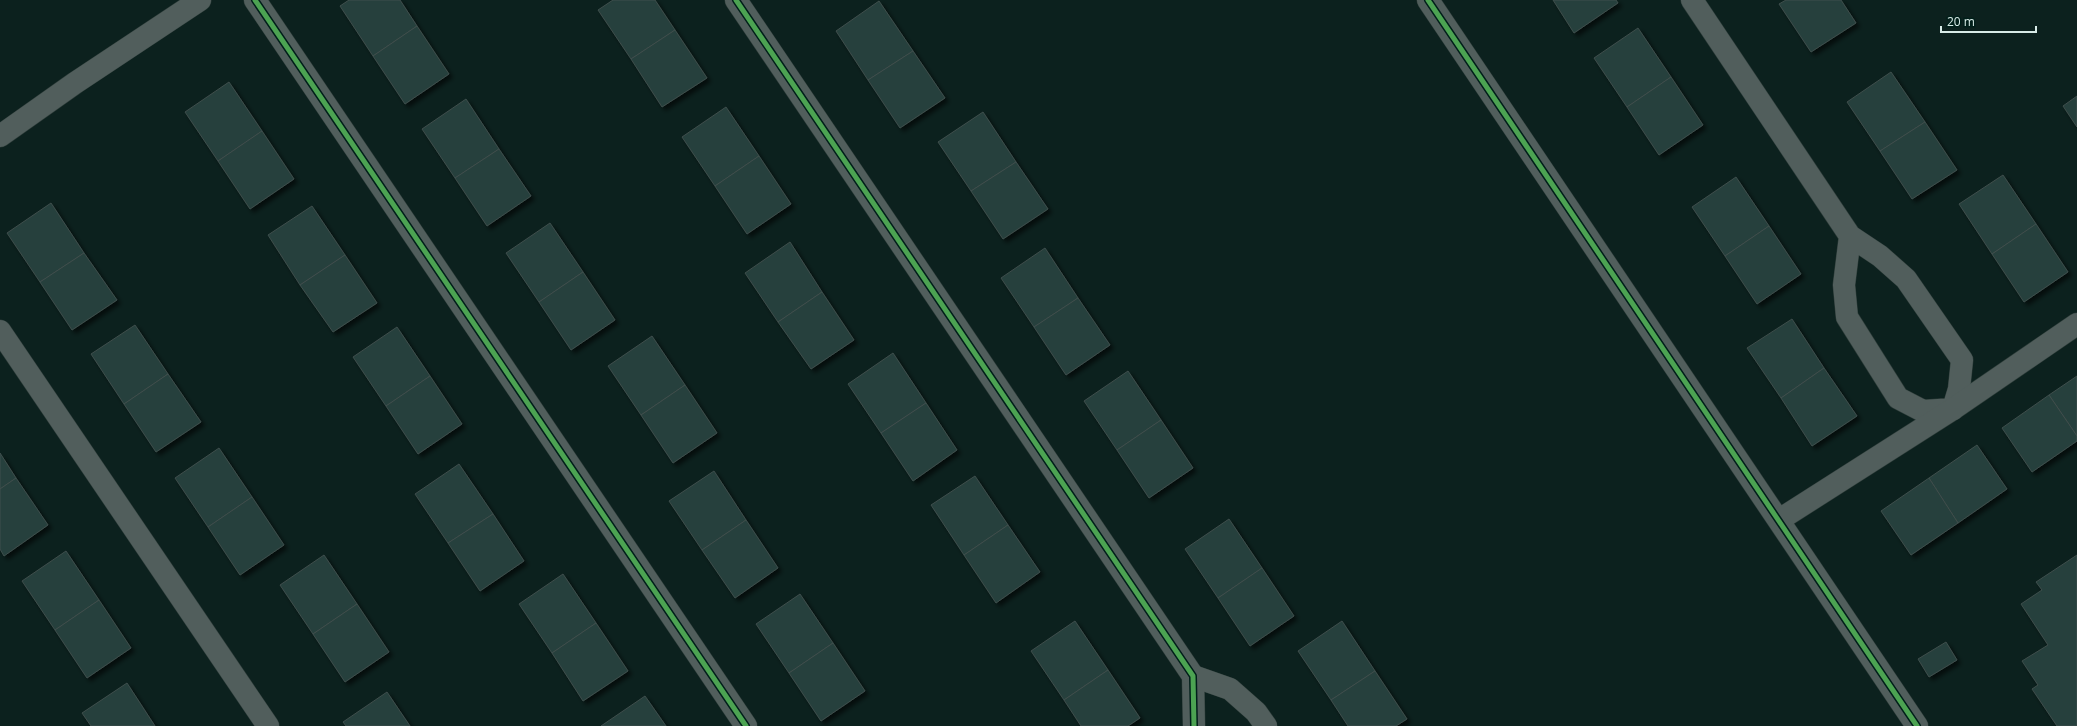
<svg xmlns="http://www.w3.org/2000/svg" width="2077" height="726" font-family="'Open Sans',sans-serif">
<defs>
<filter id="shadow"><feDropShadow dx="3.5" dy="3.5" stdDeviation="2" flood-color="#0009"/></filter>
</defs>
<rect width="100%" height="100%" fill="#0c211e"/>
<!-- building -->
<g fill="#283f3c" stroke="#3e4e4c" filter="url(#shadow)">
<path d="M349,0h51l17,26 -44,30 -33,-50z"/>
<path d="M613,0h42l20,30 -44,29 -33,-49z"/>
<path d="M1553,0h63l2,3 -44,30z"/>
<path d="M1786,0h55l15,23 -45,29 -32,-48z"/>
<path d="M879,1l34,50 -45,29 -32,-49z"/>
<path d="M417,26l32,48 -44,30 -32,-48z"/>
<path d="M1638,28l33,49 -44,30 -33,-49z"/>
<path d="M675,30l32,48 -45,29 -31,-48z"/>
<path d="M913,51l32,47 -45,30 -32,-48z"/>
<path d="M1891,72l34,50 -45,29 -33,-49z"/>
<path d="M1671,77l32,48 -44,30 -32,-48z"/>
<path d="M229,82l33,49 -44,30 -33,-49z"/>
<path d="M2077,96v31l-14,-21z"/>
<path d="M466,99l33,50 -44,29 -33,-49z"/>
<path d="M726,107l33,49 -44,30 -33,-49z"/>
<path d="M983,112l33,50 -45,29 -33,-49z"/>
<path d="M1925,122l32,48 -45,29 -32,-48z"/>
<path d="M262,131l32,48 -44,30 -32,-48z"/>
<path d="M499,149l32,47 -44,30 -32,-48z"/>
<path d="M759,156l32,48 -44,30 -32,-48z"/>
<path d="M1016,162l32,47 -45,30 -32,-48z"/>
<path d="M2003,175l33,49 -44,30 -33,-50z"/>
<path d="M1736,177l33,49 -44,30 -33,-49z"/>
<path d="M51,203l33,50 -44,29 -33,-49z"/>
<path d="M312,206l33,49 -45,30 -32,-50z"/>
<path d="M550,223l33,49 -44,30 -33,-49z"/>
<path d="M2036,224l32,48 -44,30 -32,-48z"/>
<path d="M1769,226l32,48 -44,30 -32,-48z"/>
<path d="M790,242l32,50 -44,30 -33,-49z"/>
<path d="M1045,248l33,50 -44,29 -33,-49z"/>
<path d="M84,253l33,47 -45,30 -32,-48z"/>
<path d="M345,255l32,48 -44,29 -33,-47z"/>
<path d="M583,272l32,48 -44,30 -32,-48z"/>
<path d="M822,292l32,48 -43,29 -33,-47z"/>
<path d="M1078,298l32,47 -44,30 -32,-48z"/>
<path d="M1792,319l32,49 -43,30 -34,-50z"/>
<path d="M135,325l33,49 -44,30 -33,-50z"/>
<path d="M397,327l33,49 -44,30 -33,-49z"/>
<path d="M652,336l33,49 -44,30 -33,-49z"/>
<path d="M893,353l33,50 -45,30 -33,-49z"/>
<path d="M1824,368l33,48 -45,30 -31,-48z"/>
<path d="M1128,371l33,49 -44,30 -33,-49z"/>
<path d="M168,374l33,48 -45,30 -32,-48z"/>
<path d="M430,376l32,48 -44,30 -32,-48z"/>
<path d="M2077,376v60l-28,-41z"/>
<path d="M685,385l32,48 -44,30 -32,-48z"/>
<path d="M2049,395l28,41v5l-45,31 -30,-44z"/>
<path d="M926,403l31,47 -44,31 -32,-48z"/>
<path d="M1161,420l32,48 -44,30 -32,-48z"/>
<path d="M1977,445l30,44 -49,34 -29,-45z"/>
<path d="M219,448l33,49 -44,30 -33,-49z"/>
<path d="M0,453l16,25 -16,11z"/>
<path d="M459,464l34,50 -45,29 -33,-49z"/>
<path d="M714,471l32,49 -44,30 -33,-49z"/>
<path d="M975,476l33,49 -44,30 -33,-50z"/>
<path d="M16,478l32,47 -44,31 -4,-7v-60z"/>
<path d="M1929,478l29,45 -47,32 -30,-44z"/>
<path d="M252,497l32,48 -44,30 -32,-48z"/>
<path d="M493,514l31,47 -44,30 -32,-48z"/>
<path d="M1229,519l33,49 -44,30 -33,-49z"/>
<path d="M746,520l32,48 -43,30 -33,-48z"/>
<path d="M1008,525l32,47 -44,31 -32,-48z"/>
<path d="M66,551l33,49 -44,30 -33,-49z"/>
<path d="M324,555l33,49 -44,30 -33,-49z"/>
<path d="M2077,555v171h-20l-25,-37 6,-4 -16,-24 26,-16 -27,-41 21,-14 -6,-8z"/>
<path d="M1262,568l32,48 -44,30 -32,-48z"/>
<path d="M563,574l33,49 -44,30 -33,-49z"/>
<path d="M800,594l33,49 -44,30 -33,-49z"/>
<path d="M99,600l32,48 -44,30 -32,-48z"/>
<path d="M357,604l32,48 -44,30 -32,-48z"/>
<path d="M1075,621l33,49 -44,30 -33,-49z"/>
<path d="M1342,621l33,50 -44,29 -33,-49z"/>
<path d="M596,623l32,48 -45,30 -31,-48z"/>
<path d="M1946,642l11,18 -28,17 -11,-18z"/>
<path d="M833,643l32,48 -44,30 -32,-48z"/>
<path d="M1108,670l32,48 -12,8h-47l-17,-26z"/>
<path d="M1375,671l32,48 -11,7h-48l-17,-26z"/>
<path d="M127,683l28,43h-64l-9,-13z"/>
<path d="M387,692l23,34h-64l-3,-4z"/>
<path d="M645,696l21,30h-65z"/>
</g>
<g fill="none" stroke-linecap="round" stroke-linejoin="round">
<!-- minor casing -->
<g stroke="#2d3c39" stroke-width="23">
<g id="minor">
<path d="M255,0l491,726"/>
<path d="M736,0l457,676 1,50"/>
<path d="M1428,0l489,726"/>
<path d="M1692,0l158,236 30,20 26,23 56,81 -3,29 -6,20 -30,2 -25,-13 -51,-81 -3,-32 6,-49"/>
<path d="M0,136l75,-53 125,-83"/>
<path d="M0,331l268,395"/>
<path d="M1779,520l174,-111 124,-85"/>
<path d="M1193,676l37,13 26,23 10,14"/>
</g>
</g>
<!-- minor -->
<use href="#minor" stroke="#515e5c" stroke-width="22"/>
<!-- cycleway casing -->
<g stroke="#001f1a" stroke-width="8">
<g id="cycleway">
<path d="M255,0l491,726"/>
<path d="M736,0l457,676 1,50"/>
<path d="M1428,0l489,726"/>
</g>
</g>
<!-- cycleway -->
<use href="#cycleway" stroke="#4ca352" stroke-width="5"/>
</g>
<!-- scale -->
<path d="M1941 26v6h95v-6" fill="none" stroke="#d8ebe7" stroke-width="2"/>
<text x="1947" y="26" font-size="12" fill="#d8ebe7" stroke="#001f1a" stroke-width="3" paint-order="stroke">20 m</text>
</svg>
